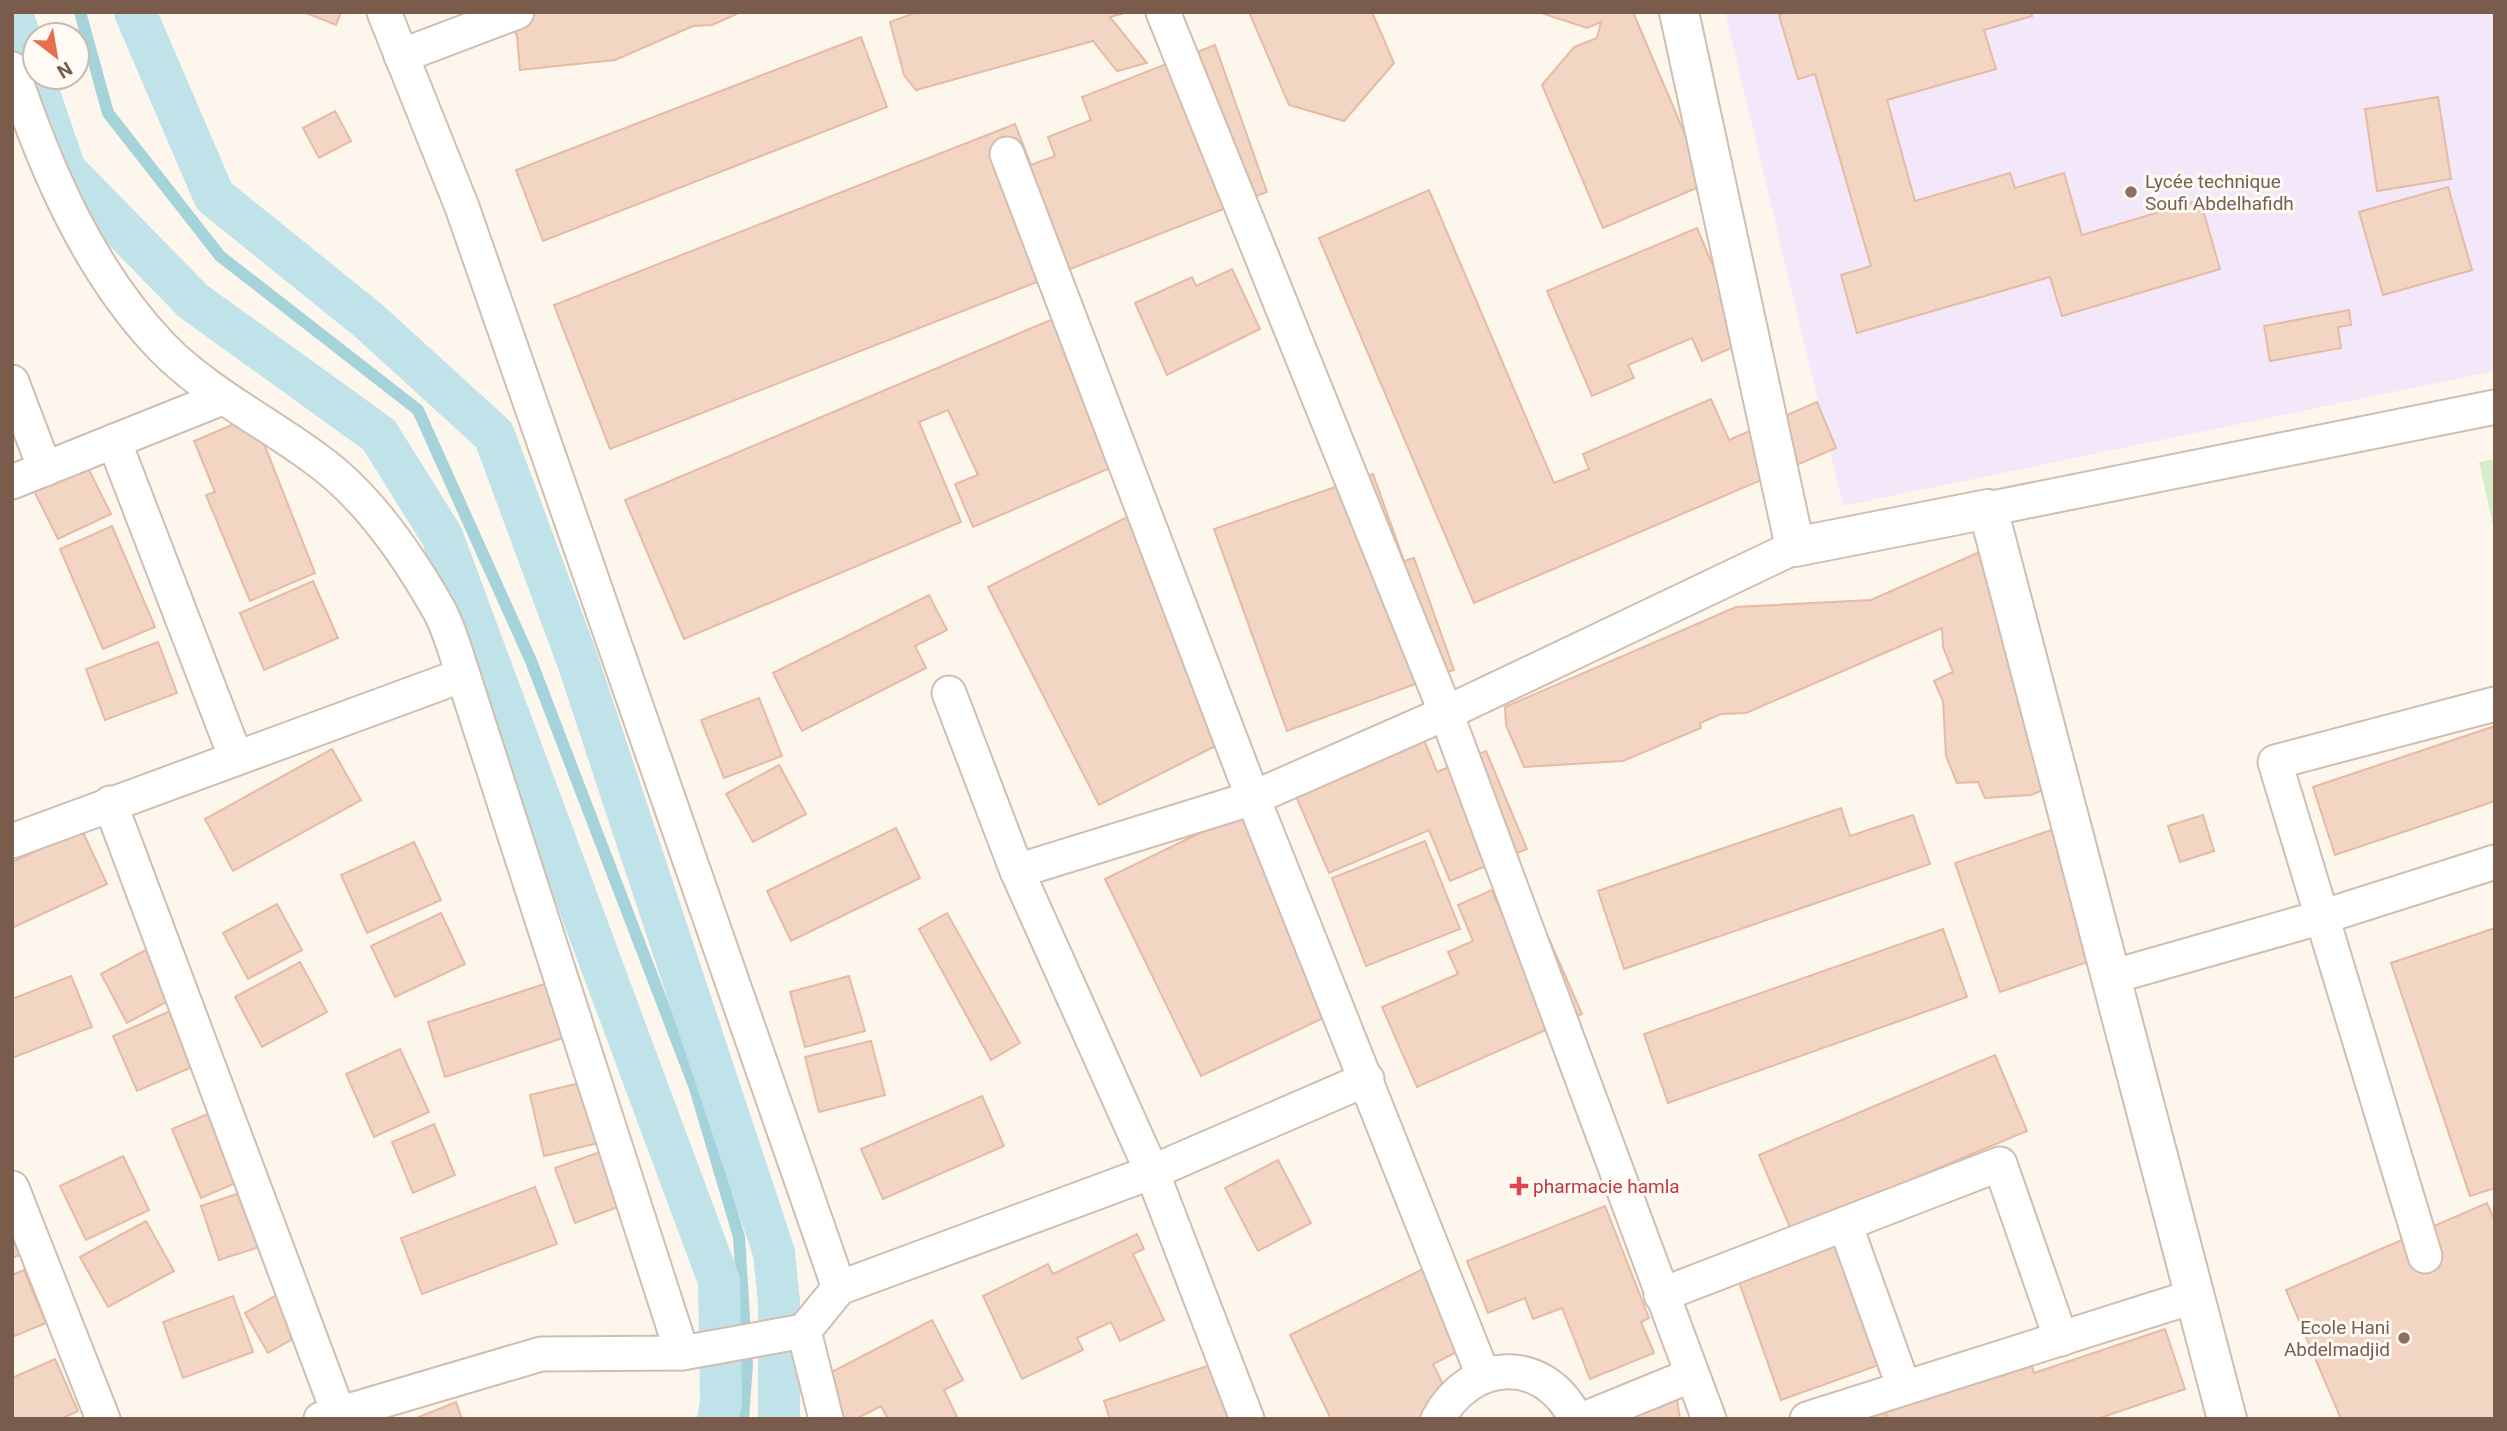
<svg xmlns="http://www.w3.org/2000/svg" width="2507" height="1431" font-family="Roboto,sans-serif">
<rect width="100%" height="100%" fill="#fdf6ec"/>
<!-- education -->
<path fill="#f3e8fa" d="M1725,12h770v359l-652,135z"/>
<!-- grass -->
<path fill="#d8ecc9" d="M2495,459v75l-16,-72z"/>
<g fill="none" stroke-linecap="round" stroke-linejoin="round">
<!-- stream -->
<path stroke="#a5d3da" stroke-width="12" d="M80,12l28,101 112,143 198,154 113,251 164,427 44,149 8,127 -4,55"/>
<!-- canal -->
<g stroke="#bfe3e8" stroke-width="42">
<path d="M135,12l79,184 155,125 125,114 83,224 197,594 5,49v117"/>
<path d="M12,14l53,156 128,131 186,134 63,101 277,745 2,121 -3,17"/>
</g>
</g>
<!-- building -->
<g fill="#f3d5c3" stroke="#e6bba3" stroke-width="2">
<path d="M304,12h37l-5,13z"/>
<path d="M537,12h204l-29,13 -19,1 -78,34 -95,10 -3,-34 -6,-12z"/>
<path d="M917,12h211l-18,5 37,46 -30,8 -24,-30 -177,49 -12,-15 -14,-53z"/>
<path d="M1249,12h123l22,51 -50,58 -55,-16z"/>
<path d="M1538,12h95l73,172 -103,44 -61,-143 32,-38 23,-9 4,-16 -14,6z"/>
<path d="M1787,12h244l1,4 -48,14 12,39 -109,31 28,101 95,-28 5,15 49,-15 18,62 118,-35 20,69 -158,47 -12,-39 -193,56 -16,-58 30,-9 -56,-192 -17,5 -19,-64z"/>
<path d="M861,37l26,70 -344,134 -27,-71z"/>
<path d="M1215,45l52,147 -657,257 -56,-144 461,-181 16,41 24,-9 -7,-19 43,-17 -9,-23z"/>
<path d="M2438,97l13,82 -74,12 -12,-82z"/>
<path d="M335,111l16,30 -32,17 -16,-30z"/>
<path d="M2448,187l24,83 -89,25 -24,-83z"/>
<path d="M1429,190l125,293 35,-14 -6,-15 128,-55 18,41 88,-38 19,46 -362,155 -155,-365z"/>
<path d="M1697,228l48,114 -43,19 -10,-23 -64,27 6,13 -42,18 -45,-105z"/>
<path d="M1232,269l28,60 -93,46 -32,-72 57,-26 4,9z"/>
<path d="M1079,308l59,148 -165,71 -18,-43 23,-9 -30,-65 -29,12 42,100 -277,117 -59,-139z"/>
<path d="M2349,310l2,15 -13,2 3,21 -71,13 -6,-35z"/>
<path d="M253,416l62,157 -65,28 -44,-106 9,-3 -21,-51z"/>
<path d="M86,464l25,50 -53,25 -25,-50z"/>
<path d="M1373,474l31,87 10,-3 40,112 -167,61 -73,-202z"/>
<path d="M1135,513l108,219 -144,73 -111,-218z"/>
<path d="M112,526l43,101 -52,22 -43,-100z"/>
<path d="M1986,549l84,194 1,35 -40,17 -46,3 -7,-16 -21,1 -11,-27 -3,-55 -9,-20 19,-9 -10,-25 -1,-19 -196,85 -25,1 -21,9 1,5 -78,33 -99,6 -18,-42 -1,-18 231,-100 135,-7z"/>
<path d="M313,581l25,57 -74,32 -24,-57z"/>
<path d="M929,595l18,35 -32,16 11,22 -124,63 -29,-58z"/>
<path d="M158,642l19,51 -72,27 -19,-51z"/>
<path d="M759,698l23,58 -58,22 -23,-58z"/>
<path d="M2495,726v75l-160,54 -22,-68z"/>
<path d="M1424,740l13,32 49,-21 41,98 -77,32 -21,-51 -100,43 -34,-79z"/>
<path d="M332,749l29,51 -128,71 -28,-52z"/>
<path d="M779,765l27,49 -53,28 -27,-48z"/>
<path d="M1255,806l81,206 -135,64 -96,-197z"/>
<path d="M1841,808l9,28 63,-21 17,49 -306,105 -26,-78z"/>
<path d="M2203,815l11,36 -34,11 -12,-36z"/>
<path d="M2069,824l45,129 -114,39 -45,-129z"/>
<path d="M896,828l24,50 -129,63 -24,-50z"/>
<path d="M82,830l25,54 -95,44v-66z"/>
<path d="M1425,841l35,88 -94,37 -34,-88z"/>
<path d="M414,842l27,58 -74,33 -26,-58z"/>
<path d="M1492,890l10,24 30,-14 50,114 -165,73 -35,-80 76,-33 -10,-22 25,-11 -15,-36z"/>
<path d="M277,904l25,46 -54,29 -25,-46z"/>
<path d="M441,913l24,51 -70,33 -24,-51z"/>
<path d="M947,913l73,130 -29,17 -72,-131z"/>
<path d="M2495,928v260l-25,8 -79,-233z"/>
<path d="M1943,929l24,68 -299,106 -24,-69z"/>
<path d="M168,938l26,49 -67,36 -26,-49z"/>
<path d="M300,962l27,50 -65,35 -27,-50z"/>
<path d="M71,976l21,51 -80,31v-59z"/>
<path d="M849,976l16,55 -60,16 -15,-55z"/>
<path d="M563,978l18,54 -136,45 -17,-55z"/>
<path d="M198,999l24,55 -85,37 -24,-55z"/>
<path d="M871,1041l14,54 -66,17 -14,-55z"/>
<path d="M400,1049l29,63 -55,25 -28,-63z"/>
<path d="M1995,1055l32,76 -236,99 -32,-75z"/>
<path d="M601,1078l14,61 -71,17 -14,-61z"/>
<path d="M982,1096l22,50 -121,53 -22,-50z"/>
<path d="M234,1103l29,68 -62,27 -29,-69z"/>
<path d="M434,1124l21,51 -42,18 -21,-51z"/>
<path d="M625,1143l20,54 -70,26 -20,-55z"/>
<path d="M123,1156l26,54 -63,30 -26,-54z"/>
<path d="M1278,1160l33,63 -53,28 -33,-63z"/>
<path d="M270,1183l17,55 -68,22 -18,-54z"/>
<path d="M535,1187l22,57 -135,50 -21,-56z"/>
<path d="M2487,1203l8,18v198h-154l-55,-129z"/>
<path d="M1605,1206l44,112 -8,4 13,31 -64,26 -28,-71 -29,11 -8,-21 -37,15 -21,-52z"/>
<path d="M146,1221l28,50 -66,36 -28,-50z"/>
<path d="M1845,1222l48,138 -112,40 -49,-138z"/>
<path d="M1137,1234l7,15 -11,5 31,66 -44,21 -9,-19 -34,16 6,12 -61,29 -39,-83 65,-32 5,10z"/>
<path d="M12,1236l8,19 -8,3z"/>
<path d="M1425,1268l49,75 -41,21 25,51 -8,4h-119l-41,-84z"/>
<path d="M24,1270l22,53 -34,14v-62z"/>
<path d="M298,1283l23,40 -53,30 -23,-40z"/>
<path d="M233,1296l20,56 -70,26 -20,-56z"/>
<path d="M932,1320l31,60 -19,10 14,29h-70l-7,-13 -25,13h-12l-22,-42z"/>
<path d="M2165,1329l20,60 -88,30h-209l-5,-18 144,-50 7,22z"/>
<path d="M55,1359l23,52 -17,8h-49v-41z"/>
<path d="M1219,1362l17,57h-126l-6,-18z"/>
<path d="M1677,1400l3,19h-109l-1,-1z"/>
<path d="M456,1402l6,17h-48z"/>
<path d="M1883,1405l2,14h-21l-1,-12z"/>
</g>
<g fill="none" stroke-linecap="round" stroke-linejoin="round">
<!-- minor casing -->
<g stroke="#d1beb0" stroke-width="37">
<g id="minor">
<path d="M384,12l78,195 377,1081"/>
<path d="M1163,12l283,701 263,706"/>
<path d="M401,56l116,-44"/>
<path d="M12,69c33,99 77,202 150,278 45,46 103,74 154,112 52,37 92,96 123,151 11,20 17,44 24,65l219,678"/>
<path d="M1007,154l246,644 230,577"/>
<path d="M12,382l33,87"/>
<path d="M114,441l122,317"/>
<path d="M12,482l210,-84"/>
<path d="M1988,509l507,-102"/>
<path d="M949,693l68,178 135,301 95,247"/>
<path d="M110,803l228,609"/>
<path d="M12,841l451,-166"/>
<path d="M1017,871l236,-73 193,-85 349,-166"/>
<path d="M2111,977l211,-60 173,-55"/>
<path d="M12,1188l91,231"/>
<path d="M1845,1224l59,164"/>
<path d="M2425,1256l-150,-494 220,-58"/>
<path d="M1661,1295l339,-131 61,175"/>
<path d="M321,1419l220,-65 141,-1 122,-22"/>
<path d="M826,1419l-22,-88 35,-43 313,-116 215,-93"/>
<path d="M1438,1419c33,-61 106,-65 138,0"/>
<path d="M1584,1419l108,-44"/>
<path d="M1807,1419l388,-123"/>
</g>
</g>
<!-- tertiary casing -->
<g stroke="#d1beb0" stroke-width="42">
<path id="tertiary" d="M1679,12l116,535 193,-38 239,910"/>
</g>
<!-- minor -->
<use href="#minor" stroke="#fff" stroke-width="33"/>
<!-- tertiary -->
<use href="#tertiary" stroke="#fff" stroke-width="38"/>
</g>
<!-- markers -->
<g fill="#8d6e63" stroke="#fffaf3" stroke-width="2.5">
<circle cx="2131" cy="192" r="7"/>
<circle cx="2404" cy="1338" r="7"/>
</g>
<path fill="#e0444e" stroke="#fffaf3" stroke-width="2.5" d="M1515.5 1175.5h7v7h7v7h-7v7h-7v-7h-7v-7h7z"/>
<g text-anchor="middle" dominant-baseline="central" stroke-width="6" stroke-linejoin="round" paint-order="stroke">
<!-- education labels -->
<g font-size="19" fill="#785e54" stroke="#fffaf3" text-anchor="start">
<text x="2145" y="181">Lycée technique<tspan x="2145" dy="22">Soufi Abdelhafidh</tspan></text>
<text x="2390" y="1327" text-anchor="end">Ecole Hani<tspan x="2390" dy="22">Abdelmadjid</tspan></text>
</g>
<!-- health labels -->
<g font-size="19" fill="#be3a42" stroke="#fffaf3" text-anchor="start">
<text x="1533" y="1186">pharmacie hamla</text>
</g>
</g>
<!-- border -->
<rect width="2507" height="1431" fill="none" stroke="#7a5c4d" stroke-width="28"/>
<!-- north arrow -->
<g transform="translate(56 56) rotate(149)"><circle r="33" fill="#fffaf3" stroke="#cabbb1" stroke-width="2"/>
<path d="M0-5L12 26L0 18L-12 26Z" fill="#e76f51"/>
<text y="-10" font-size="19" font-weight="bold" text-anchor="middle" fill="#7a5c4d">N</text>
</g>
</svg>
